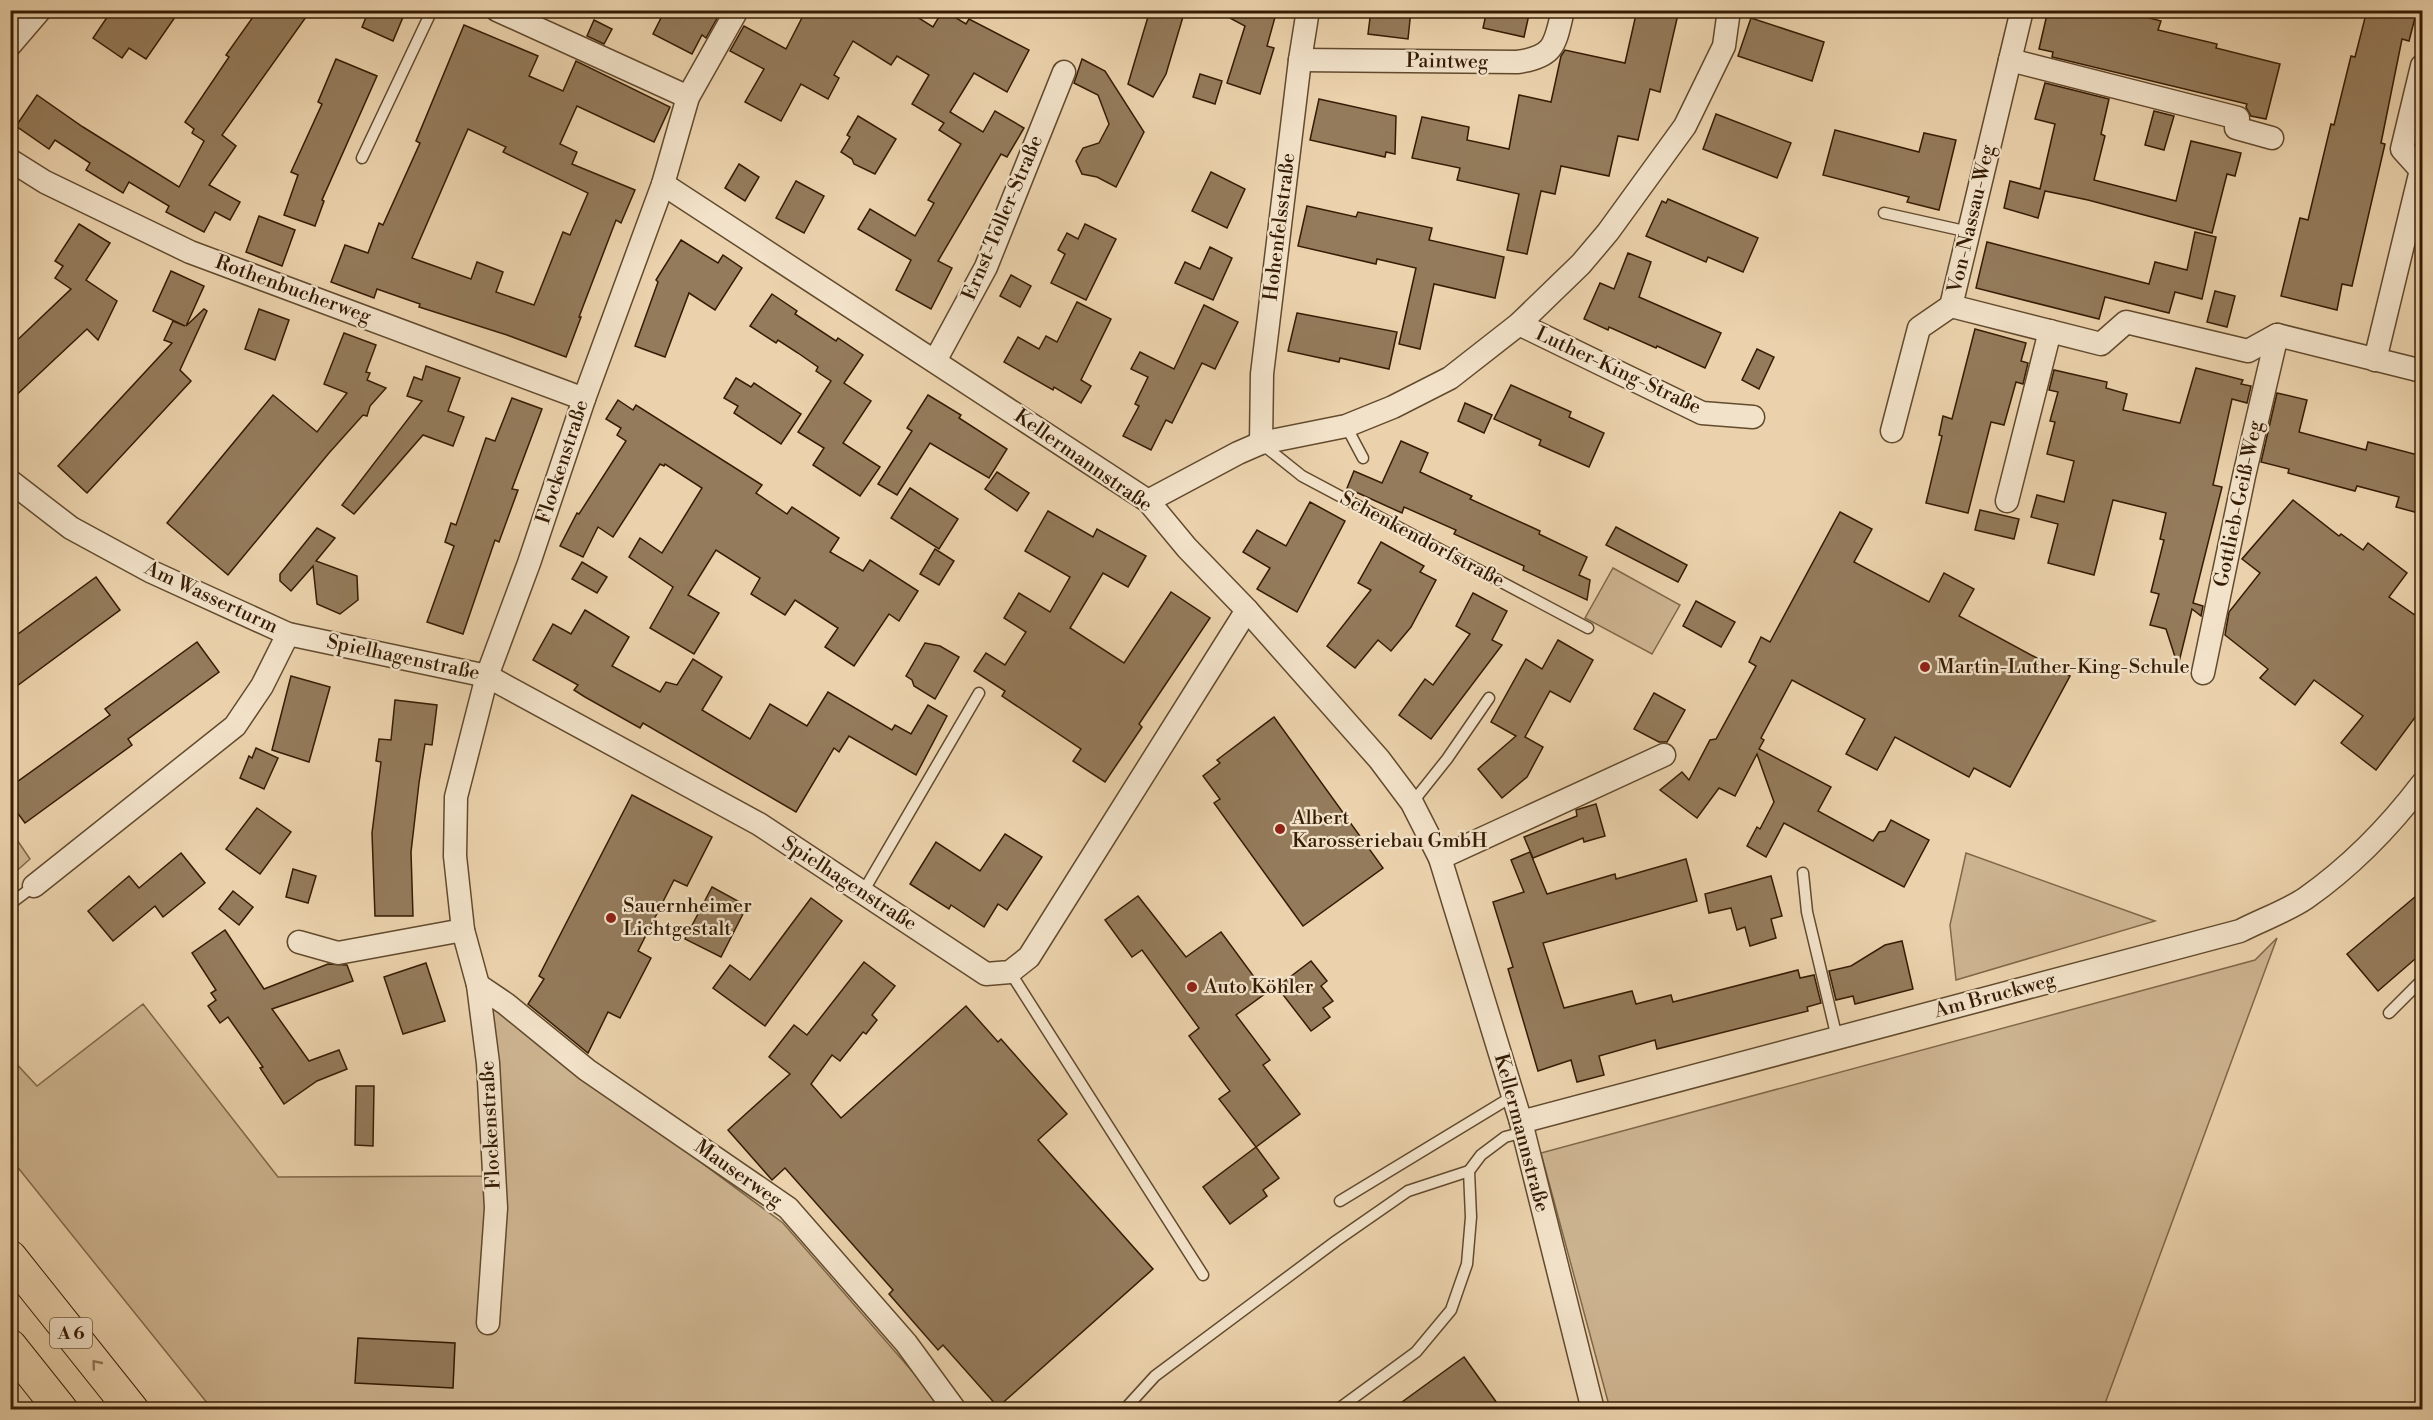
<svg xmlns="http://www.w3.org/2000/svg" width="2433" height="1420" font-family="'Libre Bodoni',serif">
<rect width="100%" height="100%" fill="#ebd2ac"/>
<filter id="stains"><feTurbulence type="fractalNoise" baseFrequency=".00333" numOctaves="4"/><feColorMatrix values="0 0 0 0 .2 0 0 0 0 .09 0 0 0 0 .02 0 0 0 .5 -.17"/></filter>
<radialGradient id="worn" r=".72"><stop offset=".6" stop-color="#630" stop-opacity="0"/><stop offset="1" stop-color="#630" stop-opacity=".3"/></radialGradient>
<!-- green -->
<g fill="#ccb38f" stroke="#806849" stroke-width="1.5">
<path d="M1613,568l67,37 -28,49 -67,-36z"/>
<path d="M11,831l19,28 -19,17h-1z"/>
<path d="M1966,853l189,68 -199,59 -6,-55z"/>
<path d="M2277,938l-174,471h-493l-69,-256 714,-193z"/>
<path d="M143,1004l135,173 217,-1 -4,-169 292,216 162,186h-733l-201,-250 -1,-102 27,29z"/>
</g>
<!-- building -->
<g fill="#947b5b" stroke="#351c03" stroke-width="1.5" fill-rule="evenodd">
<path d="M112,10h68l-34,49 -17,-11 -7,10 -29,-20z"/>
<path d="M258,10h53l-89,125 14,11 -27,39 31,17 -10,18 -15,-8 -11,20 -38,-20 3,-6 -40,-24 -6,11 -37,-23 4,-7 -35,-23 -6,9 -33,-23 21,-31 46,32 96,60 25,-46 -12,-8 2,-4 -9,-7 44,-65 -3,-2z"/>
<path d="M369,10h37l-13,31 -31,-14z"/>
<path d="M665,10h51l4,3 -14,25 -4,-3 -10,19 -39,-20z"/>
<path d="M806,10h100l27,17 10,-17 23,14 3,-5 60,31 -22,42 -33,-19 -24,39 33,20 12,-21 29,17 -17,29 -6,-3 -63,107 14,7 -21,41 -35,-19 15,-30 -53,-31 12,-20 45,27 19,-33 -6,-3 33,-56 -22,-14 5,-7 -32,-19 17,-29 -32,-19 -6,9 -38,-24 -19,34 5,3 -11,21 -27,-15 -20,37 -36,-19 19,-33 -34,-18 14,-25 42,23z"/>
<path d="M1150,10h35l-19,64 -13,23 -25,-13z"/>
<path d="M1215,10h62l-10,36 7,2 -14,46 -33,-11 18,-57z"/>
<path d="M1371,10h40l-3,29 -40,-5z"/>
<path d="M1487,10h43l-6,27 -41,-9z"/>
<path d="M1637,10h42l-19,82 -10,-3 -12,51 -20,-4 -9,40 -48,-10 -6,28 -14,-3 -14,63 -20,-4 12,-56 -62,-14 3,-12 -48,-10 10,-41 47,10 -2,13 42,9 10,-54 32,7 10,-46 4,-6 60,13z"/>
<path d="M2048,10h72l41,11 -3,9 59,14 -1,4 64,16 -14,55 -15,-3 -5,-9 1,-3 -195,-47 1,-5 -14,-3z"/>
<path d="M2367,10h50l-8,31 -7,-2 -21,104 4,1 -33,142 -10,-2 -5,26 -56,-14 19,-78 8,2 23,-96 3,1 17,-69 4,1z"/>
<path d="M1751,18l73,24 -12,39 -74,-25z"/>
<path d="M594,20l18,9 -8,15 -17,-8z"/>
<path d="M464,25l74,31 -9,20 34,15 13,-30 94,46 -16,35 -77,-36 -17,38 17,8 -5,12 63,26 -14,33 -5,-3 -37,97h2l-15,40 -59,-22 -88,-28 1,-3 -43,-15 -3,9 -43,-16 14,-37 23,8 11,-30 4,2 37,-82 -4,-2zM468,129l38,18 -3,5 85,41 -18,42 -7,-3 -29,73 -38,-13 7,-20 -26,-10 -6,17 -59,-21z"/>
<path d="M336,59l41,17 -55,124 2,1 -9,25 -31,-11 14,-40 -7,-3 31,-68 -4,-2z"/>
<path d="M1082,59l23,12 39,61 -28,55 -19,-10 -15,-3 -6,-13 7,-13 16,-5 10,-19 -11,-29 -24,-12z"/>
<path d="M1200,74l22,7 -7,23 -22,-7z"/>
<path d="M2045,83l64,16 -8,35 4,2 -11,44 82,21 15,-60 50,12 -6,23 -8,-2 -15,59 -124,-33 -43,-9 -7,27 -34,-10 6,-27 30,8 15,-65 -20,-5z"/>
<path d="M1319,99l77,17 -1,38 -9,-2 -1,5 -75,-17z"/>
<path d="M2154,111l20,5 -10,34 -19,-5z"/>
<path d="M1716,114l75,29 -14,35 -74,-29z"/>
<path d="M858,116l38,23 -21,35 -21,-10 -2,-5 -11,-7 9,-15 -3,-2z"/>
<path d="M1835,130l84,22 5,-19 32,7 -17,70 -32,-8 2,-5 -86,-22z"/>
<path d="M739,164l20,13 -14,24 -20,-13z"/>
<path d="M1211,172l34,17 -18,39 -35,-17z"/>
<path d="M796,181l28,15 -20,37 -28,-15z"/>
<path d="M1668,199l90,39 -15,34 -35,-15 -2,5 -60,-26 16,-35 4,2z"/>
<path d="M1307,206l49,11 2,-5 74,16 -3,12 75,17 -9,41 -61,-14 -14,65 -21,-5 17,-76 -39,-9 -1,5 -78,-18z"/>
<path d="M259,216l36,14 -13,36 -36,-14z"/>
<path d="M79,224l31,19 -24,37 31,21 -19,39 -11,-11 -77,72v-54l61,-58 -16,-11 8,-12 -8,-5z"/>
<path d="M1085,224l31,15 -30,61 -35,-17 14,-29 -7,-4 9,-17 11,6z"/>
<path d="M2195,232l21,5 -14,62 -27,-7 -6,21 -64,-16 -6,22 -123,-31 11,-46 162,42 6,-22 32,8z"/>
<path d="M681,240l37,23 5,-8 19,13 -27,42 -26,-17 -24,64 -30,-11 23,-64 -2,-2z"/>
<path d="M1210,247l22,11 -19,42 -38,-17 10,-21 15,7z"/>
<path d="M1628,253l23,9 -12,35 82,36 -16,35 -48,-22 -1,2 -47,-21 -1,3 -24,-11 16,-36 14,6z"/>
<path d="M171,271l33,15 -18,40 18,-17 3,2 -27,59 11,11 -104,112 -29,-27 114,-123 -8,-3 9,-19 12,5 -32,-15z"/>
<path d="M1011,275l20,11 -11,21 -20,-11z"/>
<path d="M2215,291l20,5 -8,31 -20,-5z"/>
<path d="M772,294l25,17 -2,3 41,27 2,-3 25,17 -19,28 27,18 -28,42 37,24 -20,29 -47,-31 11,-17 -26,-16 33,-51 -15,-10 2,-4 -20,-14 -20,-13 -2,3 -26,-17z"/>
<path d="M1077,302l34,17 -30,61 10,6 -10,17 -27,-16 -1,3 -49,-28 14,-25 21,12 7,-13 11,6z"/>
<path d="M1204,305l34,17 -23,47 -13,-6 -30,60 -6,-3 -15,30 -28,-14 16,-30 -4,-2 13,-27 -17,-8 9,-17 34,17z"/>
<path d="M259,309l30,11 -14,40 -30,-11z"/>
<path d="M1297,313l100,19 -8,37 -49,-11 -1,4 -51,-11z"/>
<path d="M1975,329l51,14 -5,18 7,2 -5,21 -7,-2 -12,43 -13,-3 -23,91 -42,-10 16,-67 -3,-1 4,-19 9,3z"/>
<path d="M344,333l32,12 -10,27 4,1 -3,7 19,8 -16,18 -3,10 -4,-1 -34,38 -101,122 -61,-52 106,-128 44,37 30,-39 -23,-9z"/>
<path d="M1757,349l17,8 -15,32 -17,-9z"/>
<path d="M426,366l34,12 -12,33 16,6 -11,29 -30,-11 -69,79 -12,-9 80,-104 -15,-5 7,-19 8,3z"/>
<path d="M2196,368l47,12 -2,4 10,2 -4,17 -15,-4 -19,86 9,2 -29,116 10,3 -2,10 -9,-7 -14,57 -12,-37 -16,-4 9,-31 -8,-2 13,-52 -4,-1 6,-26 -53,-13 -19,75 -46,-12 10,-39 -27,-7 6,-22 27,7 10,-41 -27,-7 8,-32 -5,-1 8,-29 -9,-2 5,-20 53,12 -1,6 21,6 -4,16 57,13z"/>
<path d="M736,378l15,9 3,-4 47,31 -20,30 -47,-31 4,-7 -14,-8z"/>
<path d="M1511,385l60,27 -2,5 35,16 -15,34 -50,-22 2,-5 -47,-21z"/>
<path d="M2277,393l30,7 -8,32 67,18 2,-8 54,14v58l-26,-7 3,-10 -42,-11 -2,5 -67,-18 1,-4 -28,-7z"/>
<path d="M928,395l33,20 -2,3 48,31 -18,29 -59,-35 -33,52 -19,-11 34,-53 -5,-3z"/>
<path d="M512,398l30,11 -30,80 6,1 -19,52 -4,-2 -32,94 -36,-12 27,-76 -9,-4 6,-19 5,2 30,-87 9,3z"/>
<path d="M618,400l15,10 3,-5 126,80 -6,8 31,21 5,-7 47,31 -9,14 33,19 7,-11 48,31 -19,30 -10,-7 -35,52 -29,-19 13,-19 -43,-28 -10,15 -34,-21 9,-16 -44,-28 -28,45 31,18 -25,41 -44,-26 23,-41 -44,-30 11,-19 22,15 40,-65 -37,-24 -1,2 -4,-2 -47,73 -15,-10 -15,30 -23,-11 17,-33 2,1 47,-73 -9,-6 4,-7 -15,-9z"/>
<path d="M1465,403l27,12 -8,18 -26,-12z"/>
<path d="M1401,441l27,12 -8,19 52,24 -2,3 70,32 -1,3 48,23 -8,18 11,5 -3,20 -64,-30 1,-4 -70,-32 2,-4 -52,-23 -2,6 -55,-25 7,-17 28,12z"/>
<path d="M997,472l32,21 -12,18 -32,-22z"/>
<path d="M910,488l48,31 -19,30 -48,-31z"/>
<path d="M2293,500l46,36 2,-2 22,16 5,-7 39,30 -18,24 33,23v88l-46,62 -35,-27 22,-27 -49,-36 -19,25 -35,-27 8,-9 -43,-34 4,-23 31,-39 -18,-14z"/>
<path d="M1310,502l35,19 -48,91 -40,-23 13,-21 -27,-16 14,-22 29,16z"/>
<path d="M1980,510l39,9 -5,20 -39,-9z"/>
<path d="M1048,511l45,26 4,-8 49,27 -18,31 -25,-14 -33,55 54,35 47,-71 39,26 -71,106 3,3 -37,55 -32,-21 8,-12 -79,-53 3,-5 -31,-20 12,-18 19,12 21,-33 -22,-14 15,-25 31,19 20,-35 -45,-26z"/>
<path d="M1840,512l32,17 -18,33 75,40 15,-29 30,16 -15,27 111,60 -60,111 -36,-19 -5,9 -74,-40 -18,33 -31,-16 19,-35 -73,-39 -31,58 3,2 -5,9 72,38 -13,24 55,30 6,-9 6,-1 6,-11 38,20 -25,47 -120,-64 -18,34 -19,-11 10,-19 3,2 14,-27 -17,-48 -22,42 -16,-8 -22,30 -37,-28 22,-18 7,8 21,-40 6,-1 40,-73 -7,-4 12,-25 9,5z"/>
<path d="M1616,527l71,38 -9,17 -72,-37z"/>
<path d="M317,528l18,10 -19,23 41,15 1,24 -18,14 -23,-10 -4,-38 -22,25 -11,-10v-7z"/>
<path d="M1381,542l43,24 -4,6 16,8 -25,47 -20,24 -13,-11 -23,28 -28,-22 44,-56 -13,-7z"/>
<path d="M935,549l19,12 -15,24 -19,-11z"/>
<path d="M582,562l25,15 -10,16 -25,-14z"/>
<path d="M96,577l24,33 -110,81v-51z"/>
<path d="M1473,593l34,18 -15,29 10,5 -71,94 -32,-24 26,-36 8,6 37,-51 -14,-8z"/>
<path d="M1696,601l39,21 -14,25 -38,-21z"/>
<path d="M585,610l44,27 -17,29 48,26 6,-10 11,3 16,-26 29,18 -20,33 48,29 20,-35 37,22 21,-34 64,38 3,-5 16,9 17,-29 19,11 -31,59 -67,-39 -10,16 -5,-4 -38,64 -153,-89 -3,5 -55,-31 -11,-7 4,-5 -45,-25 20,-36 18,10z"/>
<path d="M1558,640l35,20 -23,42 -20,-11 -25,46 18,10 -16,30 -25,21 -24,-29 38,-33 -25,-14 35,-63 16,10z"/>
<path d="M197,642l22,30 -91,67 4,6 -107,78 -15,-20v-16l100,-72 -5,-6z"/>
<path d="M925,643l15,3 19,11 -24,42 -21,-13 -2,-6 -6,-4z"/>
<path d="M291,676l39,11 -21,75 -37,-12z"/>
<path d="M1654,693l31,17 -18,32h-8l-25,-13z"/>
<path d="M395,700l42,5 -5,40 -7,-1 -6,39 -8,69 2,64h-38l-3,-83 9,-71 -5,-1 3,-22 12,1z"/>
<path d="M1274,717l109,151 -80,58 -89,-123 6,-4 -17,-23 17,-13 -3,-3z"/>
<path d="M256,748l22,10 -14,31 -24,-11 9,-22 3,2z"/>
<path d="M632,795l80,42 -25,49 -13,-6 -36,71 13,7 -31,60 -12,-6 -20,41 -60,-49 16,-25 -5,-3z"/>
<path d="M1596,804l9,32 -21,6 -1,-4 -50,20 -9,-21 53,-21 -1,-6z"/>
<path d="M257,808l34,24 -31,42 -34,-25z"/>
<path d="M1005,834l37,23 -35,53 -9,-6 -14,23 -33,-22 -2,4 -39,-25 26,-42 44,29z"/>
<path d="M1530,852l17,42 68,-20 1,5 70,-20 11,42 -154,42 21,65 68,-17 4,13 35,-9 2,7 125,-32 2,8 14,-3 7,28 -14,4 1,4 -151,38 -2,-9 -56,16 5,19 -27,7 -6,-22 -33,11 -30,-102 5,-2 -20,-65 31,-10 -13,-32z"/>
<path d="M181,853l24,30 -42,34 -8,-11 -42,35 -25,-30 41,-35 10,12z"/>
<path d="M293,869l23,7 -8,27 -22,-6z"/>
<path d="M1771,876l11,40 -11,3 5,19 -26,8 -5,-19 -8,3 -6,-22 -22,5 -4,-19z"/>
<path d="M712,887l35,19 -26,51 -36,-18z"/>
<path d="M233,891l20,16 -14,18 -20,-16z"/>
<path d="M2422,891v62l-44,38 -31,-37z"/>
<path d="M1138,896l48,61 35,-25 45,61 -30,22 34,45 -7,5 37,49 -44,33 -37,-48 11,-8 -41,-55 10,-8 -57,-78 -10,7 -27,-37z"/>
<path d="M811,898l31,23 -77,105 -52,-38 17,-23 20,15z"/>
<path d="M225,930l39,59 64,-25 19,1 6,16 -81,28 37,52 30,-11 8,19 -30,12 -33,23 -24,-36 3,-1 -35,-50 -8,6 -12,-17 8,-6 -5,-7 5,-3 -24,-37z"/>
<path d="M1902,941l11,48 -58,15 -2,-8 -17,4 -7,-29 22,-5 34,-21z"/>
<path d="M1311,961l16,20 -6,5 12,15 -10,7 7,9 -19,14 -34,-44z"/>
<path d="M864,962l31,24 -23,29 5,5 -11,14 -3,-2 -23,29 -8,-6 -21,29 30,34 125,-112 32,36 3,-3 66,75 -29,26 115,129 -155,138 -55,-62 -5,5 -49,-56 4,-4 -108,-122 -13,12 -44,-50 62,-56 -21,-17 25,-32 13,10z"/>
<path d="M426,963l19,58 -42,13 -19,-57z"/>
<path d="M356,1086h18l-1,60 -18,-1z"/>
<path d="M1256,1147l23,31 -16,12 4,6 -37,28 -27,-37z"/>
<path d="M358,1338l97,5 -2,45 -98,-5z"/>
<path d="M1464,1357l38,53h-111z"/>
</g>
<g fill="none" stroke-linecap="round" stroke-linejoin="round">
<!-- service casing -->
<g stroke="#624a2d" stroke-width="13">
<g id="service">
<path d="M362,158l70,-148"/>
<path d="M1884,213l85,19"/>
<path d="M1346,426l17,32"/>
<path d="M1262,444l40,32 286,152"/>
<path d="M1412,803l35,-44 42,-61"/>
<path d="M1803,873l4,39 30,126"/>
<path d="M863,892l116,-199"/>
<path d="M10,904l24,-18"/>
<path d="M1010,972l193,303"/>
<path d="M2389,1013l33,-33"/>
<path d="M1340,1201l173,-105"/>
<path d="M1124,1410l31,-34 181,-135 72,-50 61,-20 12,-16 24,-18 19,-5"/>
<path d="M1337,1410l79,-58 35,-42 16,-46 4,-47 -2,-46"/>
</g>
</g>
<!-- minor casing -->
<g stroke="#624a2d" stroke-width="25">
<g id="minor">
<path d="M497,10l191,87"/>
<path d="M10,45l30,-35"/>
<path d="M1300,60l217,2c38,-5 38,-18 46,-52"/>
<path d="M2010,60l228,58 -2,10 36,10"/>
<path d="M10,160l35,22 145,70 394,147"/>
<path d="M663,184l485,317 39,47 60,62 132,149 33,44 28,55 81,264 72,288"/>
<path d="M1951,306l150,38 25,-22 122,29 29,-16 145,36"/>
<path d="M1519,324l183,89 51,4"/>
<path d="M2375,360l46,-190 -19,-21 20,-83"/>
<path d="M935,361l51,-94 78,-195"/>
<path d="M1892,431l27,-103 32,-22 71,-296"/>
<path d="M1261,443l1,-69 38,-314 8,-50"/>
<path d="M10,481l61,47 81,44 136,62 199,42 272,148 227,150 24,-2 19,-15 218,-347"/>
<path d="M1148,501l90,-48 23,-10 85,-17 47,-19 57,-29 69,-54 62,-60 27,-32 77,-106 39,-80 5,-36"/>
<path d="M2007,501l43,-170"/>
<path d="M2203,673l41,-197 33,-141"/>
<path d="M1440,858l224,-103"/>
<path d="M34,886l201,-160 27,-40 26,-52"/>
<path d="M299,942l39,11 125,-23"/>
<path d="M478,985l28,19 81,66 201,138 118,135 49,67"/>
<path d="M1521,1122l719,-191c21,-11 47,-20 66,-33 44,-31 84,-72 116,-114"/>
<path d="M488,1323l8,-115 -8,-145 -10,-78 -15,-55 -8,-74 1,-59 31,-121 42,-113 55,-164 79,-215 25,-87 49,-87"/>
</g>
</g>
<!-- motorway casing -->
<g stroke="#351c03" stroke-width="35">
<g id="motorway">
<path d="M10,1257l122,153"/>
<path d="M10,1346l51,64"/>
</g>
</g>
<!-- service -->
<use href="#service" stroke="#f2e2c9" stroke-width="10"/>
<!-- minor -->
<use href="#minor" stroke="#f2e2c9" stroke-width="22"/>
<!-- motorway -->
<use href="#motorway" stroke="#ebd2ac" stroke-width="33"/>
</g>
<!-- one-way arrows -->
<defs><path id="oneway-chevron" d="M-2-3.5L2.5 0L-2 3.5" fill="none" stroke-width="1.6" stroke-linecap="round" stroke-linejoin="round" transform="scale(1.5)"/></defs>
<use stroke="#907758" href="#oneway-chevron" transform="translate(96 1364) rotate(-129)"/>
<!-- markers -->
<g fill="#8f2418" stroke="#f2e2c9" stroke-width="2">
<circle cx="1925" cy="667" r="6"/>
<circle cx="1280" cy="829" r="6"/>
<circle cx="611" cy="918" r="6"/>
<circle cx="1192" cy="987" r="6"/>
</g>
<g text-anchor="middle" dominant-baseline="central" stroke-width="4.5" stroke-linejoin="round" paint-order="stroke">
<!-- shield labels -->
<rect fill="#f2e2c9" stroke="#6e573e" stroke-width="1.5" x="50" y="1318" width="42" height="30" rx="4.5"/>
<g font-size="18" font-weight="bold" fill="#351c03">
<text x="71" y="1333">A 6</text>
</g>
<!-- street labels -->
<g font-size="20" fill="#351c03" stroke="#f2e2c9">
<text transform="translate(1447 62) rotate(1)">Paintweg</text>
<text transform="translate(1003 218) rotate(-67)">Ernst-Toller-Straße</text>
<text transform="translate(1972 219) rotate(-77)">Von-Nassau-Weg</text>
<text transform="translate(1280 227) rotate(-83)">Hohenfelsstraße</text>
<text transform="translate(293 290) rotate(20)">Rothenbucherweg</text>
<text transform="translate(1618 371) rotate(25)">Luther-King-Straße</text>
<text transform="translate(1083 461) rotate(35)">Kellermannstraße</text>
<text transform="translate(563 462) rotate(-72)">Flockenstraße</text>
<text transform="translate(2239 504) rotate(-78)">Gottlieb-Geiß-Weg</text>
<text transform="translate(1422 540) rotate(28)">Schenkendorfstraße</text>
<text transform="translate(211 598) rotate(25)">Am Wasserturm</text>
<text transform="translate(403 658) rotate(12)">Spielhagenstraße</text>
<text transform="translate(849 884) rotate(33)">Spielhagenstraße</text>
<text transform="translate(1995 996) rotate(-15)">Am Bruckweg</text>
<text transform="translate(491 1125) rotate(-93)">Flockenstraße</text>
<text transform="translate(1521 1133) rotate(75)">Kellermannstraße</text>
<text transform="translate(738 1174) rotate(35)">Mauserweg</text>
</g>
<!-- poi labels -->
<g font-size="20" fill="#351c03" stroke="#f2e2c9" text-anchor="start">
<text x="1937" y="667">Martin-Luther-King-Schule</text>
<text x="1292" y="818">Albert<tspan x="1292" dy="23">Karosseriebau GmbH</tspan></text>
<text x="623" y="906">Sauernheimer<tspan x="623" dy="23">Lichtgestalt</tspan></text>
<text x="1204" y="987">Auto Köhler</text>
</g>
</g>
<!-- margin -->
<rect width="2433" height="1420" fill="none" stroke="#ebd2ac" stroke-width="36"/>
<rect x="12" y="12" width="2409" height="1396" fill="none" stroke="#351c03" stroke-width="3"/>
<rect x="18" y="18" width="2397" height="1384" fill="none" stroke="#351c03" stroke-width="1.5"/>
<rect width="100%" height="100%" filter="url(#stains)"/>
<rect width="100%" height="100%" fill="url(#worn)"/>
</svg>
